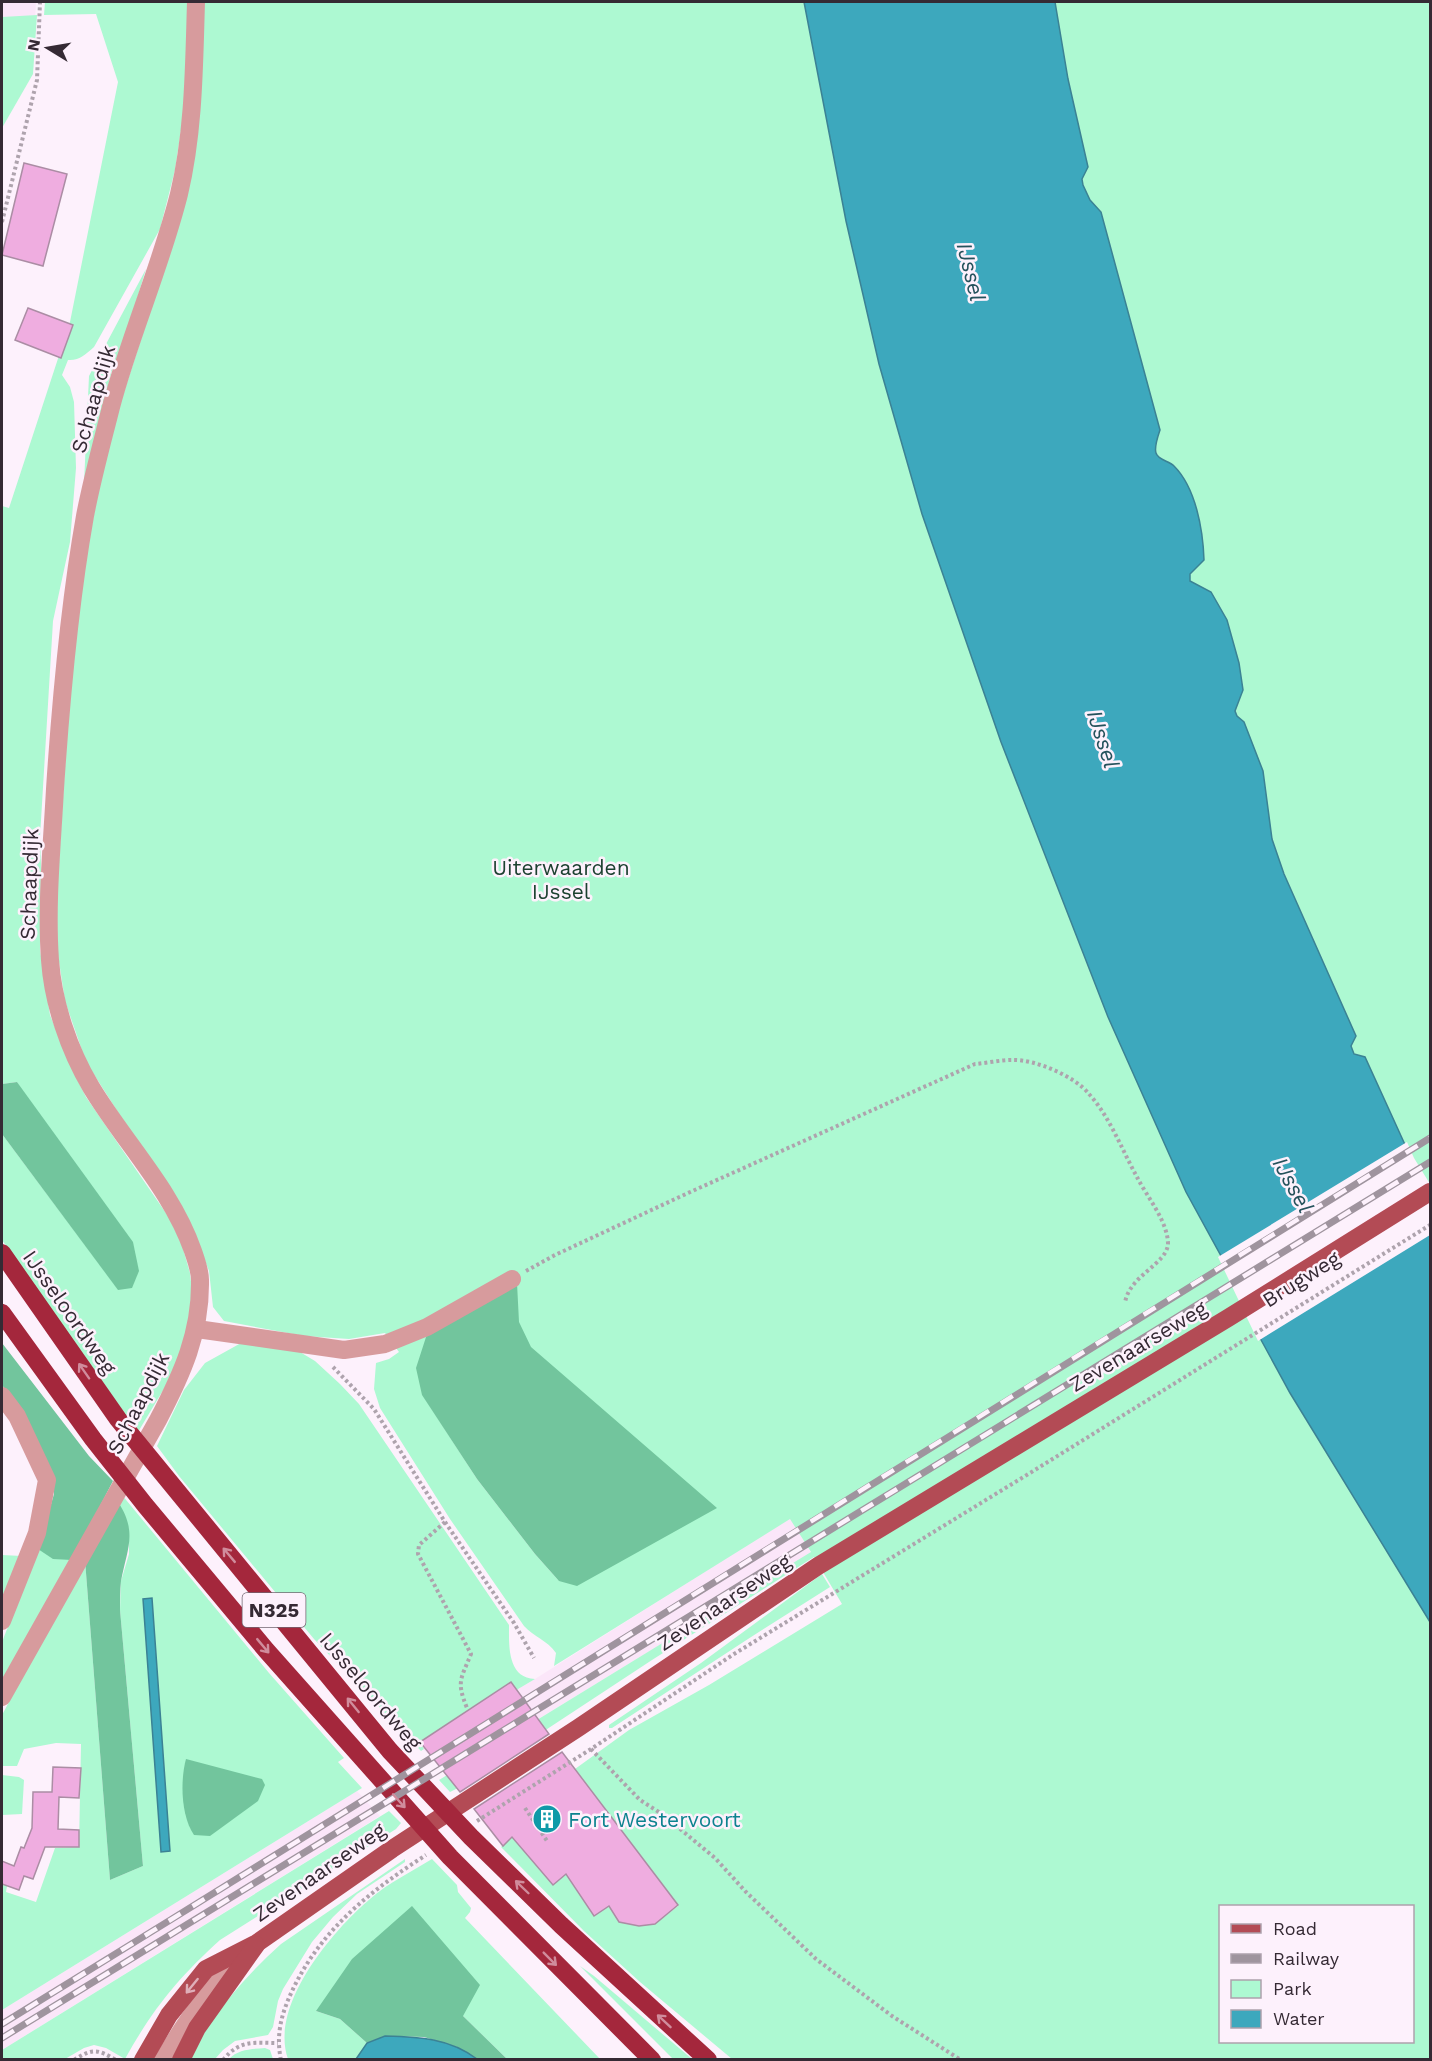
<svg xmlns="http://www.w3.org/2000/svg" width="1432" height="2061" font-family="'Work Sans',sans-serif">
<rect width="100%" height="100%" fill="#fdf1fc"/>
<!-- built -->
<g fill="#fbe6f9">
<path d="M2,2h34l-4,72 -30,49z"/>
<path d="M790,1518l21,35 -363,221 -27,-27 114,-68z"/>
<path d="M357,1791l23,25 -378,234v-40z"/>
</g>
<!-- green -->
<g fill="#adf9d2" fill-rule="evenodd">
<path d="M45,2h143l-1,88 -12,80 -15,59 -66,118c-8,7 -15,14 -26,13l-6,15 8,12 4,15 2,66 -6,74 -17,79 -13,216 1,27 -1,86 10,65 21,52 15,30 84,122 12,26 8,28 3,26 -5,38 -23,50 -27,45 -136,-192v-106l116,155 -101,-207 -15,2v-578l7,2 61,-186 48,-240 -22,-68 -52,1z"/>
<path d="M203,2h601l42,219 33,143 43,150 79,228 107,275 322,605v437h-698l-92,-77 -56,-51 -83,-84 11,-10 41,48 13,-11 28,42 15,-10 46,18 23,-18 -103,-137 54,-39 80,-45 133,-81 -28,-47 -162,103 -196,129 -6,3 -11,-12 372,-228 -21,-33 -236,147 2,-13c-9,-13 -22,-16 -32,-27l-74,-107 -70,-111 -6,-19 2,-26 13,-4 10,-7 -14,-19 -36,6 -45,-3 -80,-15 -11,-14 -4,-36 -16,-41 -107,-168 -21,-61 -7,-46 -2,-47 17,-267 11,-75 21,-109 11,-40 56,-174zM422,1394l137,187 -24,-27 -58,-75zM1220,1906h192v136h-192z"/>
<path d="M1041,2h389v1188l-76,-136 -74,-174 -43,-150 -56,-136 -101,-385z"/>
<path d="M37,15l-4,59 -31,54v-111z"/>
<path d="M146,269l-23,76 -10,21 -29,117 5,-107z"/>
<path d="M241,1343l54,6 20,12 25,23 19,20 150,221c0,20 -2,53 26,54l-113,67 2,3 -3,2 -107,-112 -135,-163 -22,-30 27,-56 21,-27z"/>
<path d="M122,1495l147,178 75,85 -6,4 24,26 -360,222v-126l5,2 -1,6 30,10 19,-54 24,-1 2,-103 -25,-1 -32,6 -7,17h-15v-51l83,-155 25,320 33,-14 -23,-256 1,-29 8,-27v-25l-11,-27zM152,1598l18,253 -8,1 -19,-253z"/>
<path d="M38,1549l34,11 -70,124v-42z"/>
<path d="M2,1555l20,1 -20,51z"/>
<path d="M822,1574l8,13 -82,52 -136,89h-3v-3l92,-62z"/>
<path d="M2,1775l17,2 5,3 -2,34 -20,1z"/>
<path d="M389,1811l12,12 -5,6 -176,111c-42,38 -68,70 -95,119l-19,-11 -12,-3 -10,3 -19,11h-63v-9z"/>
<path d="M405,1859v3l-48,32 -24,23 -21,25 -29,47 -5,12 -5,26 -5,8 -33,6 -12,9 -8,9 -27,1c24,-45 56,-83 93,-116z"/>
<path d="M432,1859l25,26 1,7 13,16 -1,4 -5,6 135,141h-93l-44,-43 -147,-5 24,8 27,24 -11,16h-68c-19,-53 44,-128 82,-160 18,-16 41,-27 62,-40z"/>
<path d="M580,1966l14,10 98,83h-19z"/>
<path d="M265,2048l5,2 3,9h-44c9,-10 23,-10 36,-11z"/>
</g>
<!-- forest -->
<g fill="#72c59d">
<path d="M17,1082l116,160 6,29 -7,17 -14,2 -116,-156v-50z"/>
<path d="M517,1283l2,39 12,25 186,161 -140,78 -18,-5 -24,-27 -58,-75 -55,-84 -6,-27 11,-34z"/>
<path d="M2,1343l87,113 24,25 -41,79 -19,-1 -15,-10 16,-55 -3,-18 -36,-73 -13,-18z"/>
<path d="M118,1502c20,30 9,47 3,79 -1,9 -1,19 -1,29l23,256 -33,14 -25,-320z"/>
<path d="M186,1759l76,20 3,6 -7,16 -48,35 -16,-1c-13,-19 -14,-54 -8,-76z"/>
<path d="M412,1906l68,79 -17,31 44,43h-30l-20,-12 -33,-10 -39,-1 -18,7 -27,-24 -24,-8 36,-52z"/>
</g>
<!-- water -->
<g fill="#3da8bd" stroke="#3b8294" stroke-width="1.5">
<path d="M804,2h251l13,77 20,88 -6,12 1,6 7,15 11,12 59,218c-2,6 -6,17 -4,23 2,7 13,8 18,13 22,22 29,64 30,94l-14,14v7l21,11 16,28 12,43 4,27 -8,21 2,5 7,6 19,49 9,68 12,35 72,162 -5,10 3,8 11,3 47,103 18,30v432l-140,-229 -36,-66 -22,-51 -46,-84 -78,-175 -107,-275 -79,-228 -43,-150 -33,-143z"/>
<path d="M152,1598l18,253 -9,1 -18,-253z"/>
<path d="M385,2036c34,1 64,2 92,23h-121l11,-16z"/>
</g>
<!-- pier -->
<path fill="#fdf1fc" d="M1407,1142l7,16 16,26v51l-172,106 -40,-84z"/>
<!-- building -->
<g fill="#efade0" stroke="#ab8da4" stroke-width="1.5">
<path d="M24,163l43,11 -24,92 -41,-11z"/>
<path d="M28,308l45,17 -12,33 -46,-18z"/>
<path d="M511,1682l38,52 -89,58 -40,-50z"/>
<path d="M562,1752l116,153 -23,19 -16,2 -20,-4 -10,-16 -15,10 -28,-42 -13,11 -41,-48 -9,9 -29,-37z"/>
<path d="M53,1767l28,1 -2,30 -20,-1 -1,32 21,1v17h-34l-12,32 -9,-3 -5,14 -17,-6v-23l12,5 7,-19 3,1 8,-20 1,-36h19z"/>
</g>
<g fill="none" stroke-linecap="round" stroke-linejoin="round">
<!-- path -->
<g stroke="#aea3ad" stroke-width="4" stroke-dasharray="3 3" stroke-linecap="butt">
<path d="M2,222l35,-142 3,-78"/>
<path d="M526,1271l29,-16 133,-62 287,-129c12,-1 25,-4 37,-4 22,-1 63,16 77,34 21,23 33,56 48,83 10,20 30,43 31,66 0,21 -39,32 -43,60"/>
<path d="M333,1367l41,42 71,113 69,101 20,35"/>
<path d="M445,1522l-26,23 -1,9 53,100c-10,25 -15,27 -4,54"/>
<path d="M591,1749l49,51 22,14 53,44 31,34 70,67 76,57 69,44"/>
<path d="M525,1808l22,33"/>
<path d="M477,1821l114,-72 143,-95 296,-181 400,-248"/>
<path d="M74,2060c19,-12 23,-11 42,0"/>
<path d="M223,2060c17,-21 31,-17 55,-17"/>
<path d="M281,2060c-6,-28 2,-51 14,-75 29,-58 78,-96 131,-130"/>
</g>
<!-- minor -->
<g stroke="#d79b9d" stroke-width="18">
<path d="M197,1329l147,21 41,-6 42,-17 85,-48"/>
<path d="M2,1396l15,20 30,64 -10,53 -35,88"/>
<path d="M2,1697l156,-277c24,-46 43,-87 42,-140 0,-10 -4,-20 -7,-29 -21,-61 -69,-109 -102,-164 -22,-37 -38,-84 -41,-127 -4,-56 2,-114 5,-171 6,-91 14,-183 30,-273 7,-37 17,-73 26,-109 19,-72 50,-141 68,-213 15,-63 15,-128 17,-192"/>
<path d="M163,2060c24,-40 49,-77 84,-107"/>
</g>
<!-- major -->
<g stroke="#b34b55" stroke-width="18">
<path d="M143,2060l26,-45 37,-46 51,-26 135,-94 186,-121 240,-162 410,-248 202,-126"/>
<path d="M181,2060l16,-32 59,-83"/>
</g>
<!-- highway -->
<g stroke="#a4273c" stroke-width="18">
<path d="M2,1253l116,166 272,332 81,86 90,88 147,135"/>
<path d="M2,1313l91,126 52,66 121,145 184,207 202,203"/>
</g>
<!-- rail casing -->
<g stroke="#9f949e" stroke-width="7">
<g id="rail">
<path d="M2,2024c477,-294 951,-593 1428,-886"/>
<path d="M2,2038l1428,-876"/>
</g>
</g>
<!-- rail -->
<use href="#rail" stroke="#fdf1fc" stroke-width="4.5" stroke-dasharray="14" stroke-linecap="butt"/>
</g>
<!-- one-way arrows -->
<defs><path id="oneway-shaft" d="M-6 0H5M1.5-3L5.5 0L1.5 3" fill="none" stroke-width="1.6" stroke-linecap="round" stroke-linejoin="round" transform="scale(1.5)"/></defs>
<g stroke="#d08c9c">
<use href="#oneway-shaft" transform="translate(84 1371) rotate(-125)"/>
<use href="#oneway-shaft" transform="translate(229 1555) rotate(-130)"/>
<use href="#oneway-shaft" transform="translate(263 1646) rotate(50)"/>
<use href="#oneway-shaft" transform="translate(353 1705) rotate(-129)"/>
<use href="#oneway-shaft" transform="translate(399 1801) rotate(48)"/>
<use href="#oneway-shaft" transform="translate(522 1887) rotate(-136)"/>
<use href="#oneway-shaft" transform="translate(550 1959) rotate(45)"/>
<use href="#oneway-shaft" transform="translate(664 2021) rotate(-137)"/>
</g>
<use stroke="#dfafb9" href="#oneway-shaft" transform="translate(192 1986) rotate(129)"/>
<!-- icons -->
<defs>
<g id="building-disc" transform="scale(1.5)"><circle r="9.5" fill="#0f9aa8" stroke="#fdf1fc"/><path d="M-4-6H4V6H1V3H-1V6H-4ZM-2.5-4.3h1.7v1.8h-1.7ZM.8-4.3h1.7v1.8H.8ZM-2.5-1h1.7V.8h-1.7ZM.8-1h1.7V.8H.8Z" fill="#fff"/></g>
</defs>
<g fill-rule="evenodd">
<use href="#building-disc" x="547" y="1819"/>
</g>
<g text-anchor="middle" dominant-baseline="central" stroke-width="5" stroke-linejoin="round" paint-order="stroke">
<!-- shield labels -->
<rect fill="#fdf1fc" stroke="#716670" stroke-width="1.5" x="242.5" y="1593" width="63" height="34" rx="4.5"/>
<g font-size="20" font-weight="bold" fill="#352a34">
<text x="274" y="1610">N325</text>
</g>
<!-- street labels -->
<g font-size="21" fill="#352a34" stroke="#fdf1fc">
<text transform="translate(93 399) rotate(-74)">Schaapdijk</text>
<text transform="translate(29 884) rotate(-88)">Schaapdijk</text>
<text transform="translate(1301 1279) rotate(-32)">Brugweg</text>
<text transform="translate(70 1312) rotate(55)">IJsseloordweg</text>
<text transform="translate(1138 1346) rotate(-31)">Zevenaarseweg</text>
<text transform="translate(138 1403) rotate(-63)">Schaapdijk</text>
<text transform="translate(724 1602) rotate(-34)">Zevenaarseweg</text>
<text transform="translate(371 1691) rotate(50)">IJsseloordweg</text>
<text transform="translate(319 1872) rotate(-35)">Zevenaarseweg</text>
</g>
<!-- park labels -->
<g font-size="21" fill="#1c4130" stroke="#fdf1fc">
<text x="561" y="867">Uiterwaarden<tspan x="561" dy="24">IJssel</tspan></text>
</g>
<!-- culture labels -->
<g font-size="21" fill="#0d838f" stroke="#fdf1fc" text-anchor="start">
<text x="568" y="1819">Fort Westervoort</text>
</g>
<!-- water labels -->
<g font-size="22" font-style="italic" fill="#25525c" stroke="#fdf1fc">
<text transform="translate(971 272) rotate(76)">IJssel</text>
<text transform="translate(1103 739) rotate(72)">IJssel</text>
<text transform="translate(1293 1185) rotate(61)">IJssel</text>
</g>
</g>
<!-- border -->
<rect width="1432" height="2061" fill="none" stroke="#352a34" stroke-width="6"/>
<!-- legend -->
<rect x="1219" y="1905" width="195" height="138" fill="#fdf1fc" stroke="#ada1ac" stroke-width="1.5"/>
<rect x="1231" y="1924" width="30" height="9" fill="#b34b55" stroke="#ada1ac" stroke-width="1.5"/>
<text x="1273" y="1935" font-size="18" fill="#352a34">Road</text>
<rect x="1231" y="1954" width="30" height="9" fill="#9f949e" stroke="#ada1ac" stroke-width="1.5"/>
<text x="1273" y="1965" font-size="18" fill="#352a34">Railway</text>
<rect x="1231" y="1980" width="30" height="18" fill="#adf9d2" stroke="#ada1ac" stroke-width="1.5"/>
<text x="1273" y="1995" font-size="18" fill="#352a34">Park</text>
<rect x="1231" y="2010" width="30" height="18" fill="#3da8bd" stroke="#ada1ac" stroke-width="1.5"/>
<text x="1273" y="2025" font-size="18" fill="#352a34">Water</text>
<!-- north arrow -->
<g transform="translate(48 48) rotate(281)" stroke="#fdf1fc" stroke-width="4.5" paint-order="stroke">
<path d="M0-4.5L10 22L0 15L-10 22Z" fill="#352a34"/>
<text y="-9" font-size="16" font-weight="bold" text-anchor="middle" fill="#352a34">N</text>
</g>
</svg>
